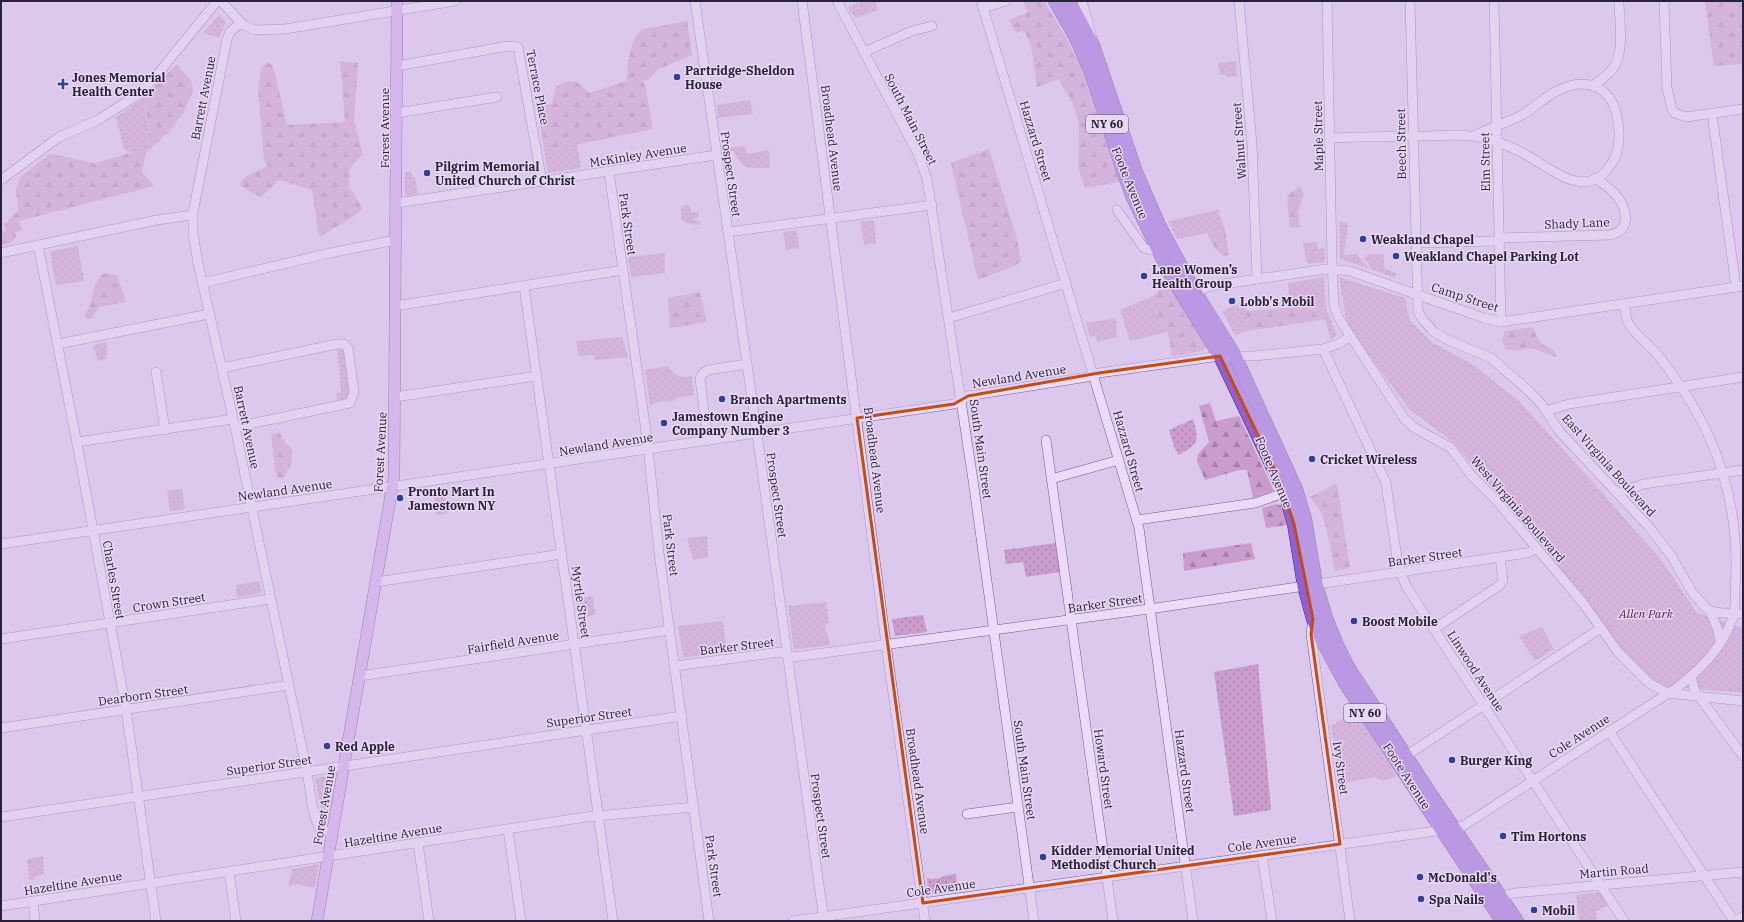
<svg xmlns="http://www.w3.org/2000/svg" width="1744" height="922" font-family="'IBM Plex Serif',serif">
<defs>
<pattern id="grass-dots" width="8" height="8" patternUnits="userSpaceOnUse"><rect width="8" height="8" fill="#ca9ccb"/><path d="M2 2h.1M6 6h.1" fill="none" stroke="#a47fa6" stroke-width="1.8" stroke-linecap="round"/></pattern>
<pattern id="forest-firs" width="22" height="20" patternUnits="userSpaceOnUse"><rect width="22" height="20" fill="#ca9ccb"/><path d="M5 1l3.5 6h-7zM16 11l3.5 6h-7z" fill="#a47fa6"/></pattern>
</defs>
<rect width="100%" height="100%" fill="#ddc8ed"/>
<!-- grass -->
<g fill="url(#grass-dots)">
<path d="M863,1h13l2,9 -23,8 -7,-11z"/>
<path d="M219,15l7,7 -7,16 -16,-5z"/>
<path d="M1236,61l1,15 -10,1 -2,-3 -5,1 -2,-12z"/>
<path d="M140,100c9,10 9,36 7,48l-15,5 -8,-4 -8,-32z"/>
<path d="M750,100l3,14 -35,4 -1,-13z"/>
<path d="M577,144l4,24 -33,5 -4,-23z"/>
<path d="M745,146l2,8 22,-4 1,18h-23l-6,-5 -8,-12h-9l-1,-3z"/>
<path d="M411,171l2,6h2l3,17 -13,2v-24z"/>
<path d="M690,205l1,7h8v5l-5,2 1,2h5v4l-11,-1 -8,-5v-10l2,-3z"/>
<path d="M1218,210l7,20 -48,9 -9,-18z"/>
<path d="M874,220l2,23 -12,2 -3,-23z"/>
<path d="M1339,222h9l-4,33 13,-1 11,14 -28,-9z"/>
<path d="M797,230l2,18 -13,2 -3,-18z"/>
<path d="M1317,242l1,7 7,-1v14l-18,2 -4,-21z"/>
<path d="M78,246l6,35 -28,4 -6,-34z"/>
<path d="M665,253v20l-34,4 -3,-20z"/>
<path d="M1368,254h16v14l12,5 -1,5 -24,-9 -3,-6 -4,-4z"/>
<path d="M1324,277l2,32 11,26 -6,5 -6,-20h-4l4,-22 -36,2 -1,-17z"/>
<path d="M1339,277l66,21 5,23 23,22 39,21 47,37 79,87 64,73 35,52 43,14 3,-1v67l-81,-7 -24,-19 -24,-26 -27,-41 -134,-158 -44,-33 -62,-84z"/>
<path d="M1148,298l20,34 -38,9 -10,-31z"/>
<path d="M1243,302l3,9 1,20 -12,4 -13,-24z"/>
<path d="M1116,318l1,19 -20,5 -1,-6 -6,1 -4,-14z"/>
<path d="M622,337l6,20 -33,3 -1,-5 -15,1 -3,-15z"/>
<path d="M107,342l-1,17 -8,2 -5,-16z"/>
<path d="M337,348l7,3 7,42 -6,9 -7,2 -2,-10 5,-2z"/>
<path d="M668,366c9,11 10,12 24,10l2,19 -18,3 -3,3 -15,1 -8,4 -5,-36z"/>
<path d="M1193,419c6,22 7,24 -14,36l-4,-6 -6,-19z"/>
<path d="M444,487l3,27 -11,1 -2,-20 -5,-1v-5z"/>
<path d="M182,489l3,20 -15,2 -3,-20z"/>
<path d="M707,536l1,21 -15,3 -6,-22z"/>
<path d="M1056,543l4,29 -34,5 -3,-15 -17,2 -2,-14z"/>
<path d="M259,581l3,12 -25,4 -1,-12z"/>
<path d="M593,596l2,18 -11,4v5h-4l-4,-24z"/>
<path d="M826,602l3,21 -4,1 1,9 2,1 2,11 -36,5 -6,-44z"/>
<path d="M923,615l4,17 -32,4 -3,-17z"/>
<path d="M723,621l4,31 -44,6 -5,-32z"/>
<path d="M1542,627l12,22 -19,12 -16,-25z"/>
<path d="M1258,664l13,146 -37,6 -20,-144z"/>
<path d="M1355,711l42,65 -13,5 -10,-4 -34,7 -9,-58z"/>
<path d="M334,775l-6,45 -3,1 -2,-2 -8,-41z"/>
<path d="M43,856l1,18 -5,1 -7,5 -3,-1 -2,-20z"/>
<path d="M319,864l-4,24 -19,-4 -8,3 4,-18z"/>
<path d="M956,874l1,12 -5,1 1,4 -25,3 -1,-16 5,1 9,-1 2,-2z"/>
<path d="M1600,892l9,13 -13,6 1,10h-18l-3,-26z"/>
</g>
<!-- forest -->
<g fill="url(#forest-firs)">
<path d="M1023,1h21l23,38 16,35 36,108 -34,6 -7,-21 1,-42 -4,-16 -16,-30 -22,8 -6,-41 -7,-15 -8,2 -7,-13 19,-8z"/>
<path d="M1705,1h38v63l-29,2z"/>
<path d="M687,21l5,34 -35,15 -9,10 -6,1 3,4 8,44 -68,14 -41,7 -7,-44 15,-2 4,-18c17,-8 22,-6 33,7l37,-12c2,-16 3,-42 17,-52z"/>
<path d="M340,61l18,2 -4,58 9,33 -13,14 -1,18 14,23 -13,10 -31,18 -7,-47 -33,-10 -18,17 -11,-5 -11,-8 8,-8 21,-10 -4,-5 -6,-71 3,-22 6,-6 6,4 14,59 58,-3z"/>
<path d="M177,64l15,18 1,9 -9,21 -15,20 -23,21 -4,19 12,14 -135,35 4,10 -8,1 1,5 -4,5 -11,3v-14l5,1 -1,-8 13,-13 -2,-22 4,-12 30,-23 45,9 52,-15c3,-12 2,-38 -7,-48z"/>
<path d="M989,149l28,90 4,23 -7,4 -36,14 -27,-117z"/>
<path d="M1298,187l3,1 3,6 -6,18 2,15 -10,1 -3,-28 1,-5z"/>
<path d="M1225,230l4,25c-11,4 -18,-14 -22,-22z"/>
<path d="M106,273l11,2 9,27 -26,5 -4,4 -5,8h-3l-4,-3c2,-4 5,-8 6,-12 4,-10 4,-26 16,-31z"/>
<path d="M1167,282l40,64 -3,5 -32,5 -4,-24 -20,-34c12,-4 11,-11 19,-16z"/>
<path d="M700,292l7,30 -37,6 -2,-30z"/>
<path d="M1325,298l-4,22 -74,11 -1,-20 40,-3 5,-1 -2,-7z"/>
<path d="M1533,327c4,13 8,18 21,23l2,7 -25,-9 -16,3 -9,-2 -4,-8 3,-10z"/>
<path d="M1210,403l6,18 23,-5 35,75 -21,7 -6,-28h-8l-34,10 -8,-19 1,-7 11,-12 -10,-36z"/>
<path d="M280,433l4,8 9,10 -2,13 -7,14h-6l-3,-8 -4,-36z"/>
<path d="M1337,483l13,85 -15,3 -9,-44 -5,-15 -11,-15z"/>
<path d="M1276,504l5,1 6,20 -21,3 -4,-20z"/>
<path d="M1251,543l4,16 -71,12 -1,-18z"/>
</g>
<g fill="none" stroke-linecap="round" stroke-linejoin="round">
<!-- minor casing -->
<g stroke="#6f5e88" stroke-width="10">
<g id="minor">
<path d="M221,1l22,24 12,5 30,-1 170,-28"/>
<path d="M695,1l63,440 66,480"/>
<path d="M802,1l84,643 39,277"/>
<path d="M837,1l81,153 9,25 46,301 61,441"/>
<path d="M981,1l158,527 54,393"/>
<path d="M1082,1l10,37"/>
<path d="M1239,1l13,143 5,135"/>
<path d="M1327,1l5,260 2,44 4,12 66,101 9,9 38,21 20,27 25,25 87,103 35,49 31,31 18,10 76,8"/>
<path d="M1410,1l8,310 5,9 11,12 14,8 43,18 39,34 12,13 17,26 91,97 22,29 20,35 12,14 6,5 12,2 21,1"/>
<path d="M1494,1l7,321"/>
<path d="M1664,1l3,87 5,21 3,4 11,4 57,-8"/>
<path d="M983,8l23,-7"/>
<path d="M240,23l-10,9 -3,7 -34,174v20l5,30 37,164 72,345c3,13 5,47 13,56 4,3 8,3 12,4"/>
<path d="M864,52l48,-21 20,-5"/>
<path d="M397,66l111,-20 10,1 24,135"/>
<path d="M1593,86c7,-6 16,-11 21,-19 11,-18 5,-46 5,-66"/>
<path d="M397,113l100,-16"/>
<path d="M1712,114l24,173"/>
<path d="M1330,138c32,-1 64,-2 96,-2 25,-1 48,-3 72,6 10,4 21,8 30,14 22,12 52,40 76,17 14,-14 17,-32 14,-50 -4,-37 -32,-48 -63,-31 -13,7 -23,18 -35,24 -14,7 -30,12 -44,19"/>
<path d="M609,172l38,266 12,115 50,368"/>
<path d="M1,180l58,-43 39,-17 38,-24 21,-21 60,-74"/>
<path d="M397,203l319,-48"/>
<path d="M1117,210l27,38 7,2 10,-4"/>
<path d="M728,232l204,-27"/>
<path d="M1499,238l111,-3c23,-5 17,-28 5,-41 -5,-6 -13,-11 -19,-16"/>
<path d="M1415,243l84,-2"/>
<path d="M38,245l41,209 47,255 30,212"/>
<path d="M1,253l156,-33 36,-5"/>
<path d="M202,283l128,-30 66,-13"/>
<path d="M524,286l89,635"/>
<path d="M1191,295l19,-9 116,-17 24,2 134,47 17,4 242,-36"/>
<path d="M395,306l228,-36"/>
<path d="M949,318l117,-35"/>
<path d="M58,344l151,-30"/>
<path d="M1323,349l63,134 12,82 8,21 218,335"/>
<path d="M222,368l115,-24h7l4,4 6,44 -4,11 -115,24"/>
<path d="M156,372l9,58"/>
<path d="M395,397l142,-21"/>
<path d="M1546,411l23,-7 174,-27"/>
<path d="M1046,440l67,481"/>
<path d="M708,441l-8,-62 2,-5 6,-4 39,-6"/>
<path d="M77,442l156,-23"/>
<path d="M1051,479l68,-19"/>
<path d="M1617,493l27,-9 99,-14"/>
<path d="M1137,520l118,-17 35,-12"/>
<path d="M1,544l953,-140 14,-8 119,-19 12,-4 121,-17h35l68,-7 15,-5 12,-7"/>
<path d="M376,582l186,-28"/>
<path d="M1710,611l8,19 2,12"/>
<path d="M1313,619l-2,15 39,287"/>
<path d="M1434,629l66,-44 3,-5 -3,-22"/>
<path d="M1,639l269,-40"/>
<path d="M675,666l105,-14 14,5 362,-49 371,-55 9,-4"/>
<path d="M360,676l310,-46"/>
<path d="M1691,676l4,15 48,65"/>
<path d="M1,728l288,-43"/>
<path d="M1609,731l125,190"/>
<path d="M1401,759l200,-131"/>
<path d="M967,814l51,-7"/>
<path d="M1,817l681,-101"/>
<path d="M508,829l13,92"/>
<path d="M418,843l11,78"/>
<path d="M1262,855l10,66"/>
<path d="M229,872l7,49"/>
<path d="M1496,898l19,-5 228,-21"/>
<path d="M33,901l2,20"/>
<path d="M1,906l585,-89 108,-10"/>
<path d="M793,921l650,-91 20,-4 215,-139c24,-19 45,-40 55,-70 3,-8 2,-19 2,-27 5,-64 -9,-129 -42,-184 -11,-18 -24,-38 -38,-54 -8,-9 -18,-16 -25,-26l-3,-6 -3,-16"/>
<path d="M1736,921l7,-5"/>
</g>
</g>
<!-- major casing -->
<g stroke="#3e3256" stroke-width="12">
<path id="major" d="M317,921l77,-444 3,-476"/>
</g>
<!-- highway casing -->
<g stroke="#3e3256" stroke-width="14">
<g id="highway">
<path d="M1055,1l21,37 15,35 31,95 11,30 38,78 49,80 65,137 9,31 10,62 9,33 9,21 23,43 157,238"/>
<path d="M1069,1l24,44 43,127 23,53 36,67 40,64 61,133 9,30 11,65 10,34 11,27 11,22 80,123 89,131"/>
</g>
</g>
<!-- minor -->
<use href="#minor" stroke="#ebdbf8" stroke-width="9"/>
<!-- major -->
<use href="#major" stroke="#cca3ed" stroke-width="11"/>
<!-- highway -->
<use href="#highway" stroke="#925ed7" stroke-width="13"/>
</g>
<!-- marked area -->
<path d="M0 0H1744V922H0ZM1220,356l59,123 15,45 19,95 -2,15 29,210 -417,59 -66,-485 97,-14 14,-8 131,-23z" fill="#ddc8ed" fill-opacity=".55" fill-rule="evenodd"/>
<path fill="none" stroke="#c24e15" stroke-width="3" stroke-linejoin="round" d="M1220,356l59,123 15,45 19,95 -2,15 29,210 -417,59 -66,-485 97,-14 14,-8 131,-23z"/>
<!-- markers -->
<g fill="#313f94" stroke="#e8d8f4" stroke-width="1.5">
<circle cx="677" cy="77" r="4"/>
<path d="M61 78h4v4h4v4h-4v4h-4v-4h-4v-4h4z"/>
<circle cx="427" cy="173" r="4"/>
<circle cx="1363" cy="239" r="4"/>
<circle cx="1396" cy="256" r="4"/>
<circle cx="1144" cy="276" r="4"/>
<circle cx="1232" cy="301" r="4"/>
<circle cx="722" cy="399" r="4"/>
<circle cx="664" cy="423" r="4"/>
<circle cx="1312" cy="459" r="4"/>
<circle cx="400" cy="498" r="4"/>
<circle cx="1354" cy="621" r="4"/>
<circle cx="327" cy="746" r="4"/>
<circle cx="1452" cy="760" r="4"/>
<circle cx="1503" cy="836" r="4"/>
<circle cx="1043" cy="857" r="4"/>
<circle cx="1420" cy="877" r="4"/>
<circle cx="1421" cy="899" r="4"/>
<circle cx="1534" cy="910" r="4"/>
</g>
<g text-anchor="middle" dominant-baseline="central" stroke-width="3" stroke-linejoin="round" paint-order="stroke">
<!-- shield labels -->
<g fill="#e8d8f4" stroke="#625871" stroke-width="1">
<rect x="1086" y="115" width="42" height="18" rx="3"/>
<rect x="1344" y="704" width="42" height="18" rx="3"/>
</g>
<g font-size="11" font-weight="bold" fill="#292139">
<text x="1107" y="124">NY 60</text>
<text x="1365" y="713">NY 60</text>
</g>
<!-- poi labels -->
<g font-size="12" font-weight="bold" fill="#292139" stroke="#e8d8f4" text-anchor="start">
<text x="685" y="70">Partridge-Sheldon<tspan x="685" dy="14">House</tspan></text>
<text x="72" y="77">Jones Memorial<tspan x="72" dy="14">Health Center</tspan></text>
<text x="435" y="166">Pilgrim Memorial<tspan x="435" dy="14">United Church of Christ</tspan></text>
<text x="1371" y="239">Weakland Chapel</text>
<text x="1404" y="256">Weakland Chapel Parking Lot</text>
<text x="1152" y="269">Lane Women’s<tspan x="1152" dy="14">Health Group</tspan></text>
<text x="1240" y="301">Lobb's Mobil</text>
<text x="730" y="399">Branch Apartments</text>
<text x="672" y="416">Jamestown Engine<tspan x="672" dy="14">Company Number 3</tspan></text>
<text x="1320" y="459">Cricket Wireless</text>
<text x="408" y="491">Pronto Mart In<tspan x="408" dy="14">Jamestown NY</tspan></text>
<text x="1362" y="621">Boost Mobile</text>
<text x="335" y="746">Red Apple</text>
<text x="1460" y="760">Burger King</text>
<text x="1511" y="836">Tim Hortons</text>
<text x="1051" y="850">Kidder Memorial United<tspan x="1051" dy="14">Methodist Church</tspan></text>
<text x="1428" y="877">McDonald's</text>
<text x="1429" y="899">Spa Nails</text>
<text x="1542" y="910">Mobil</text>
</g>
<!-- street labels -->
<g font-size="12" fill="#292139" stroke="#e8d8f4">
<text transform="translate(538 87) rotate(79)">Terrace Place</text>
<text transform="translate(203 98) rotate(-79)">Barrett Avenue</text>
<text transform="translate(911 119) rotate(63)">South Main Street</text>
<text transform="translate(384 128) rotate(-90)">Forest Avenue</text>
<text transform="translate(1318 136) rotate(-91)">Maple Street</text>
<text transform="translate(832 138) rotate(83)">Broadhead Avenue</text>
<text transform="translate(1036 141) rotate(73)">Hazzard Street</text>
<text transform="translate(1239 141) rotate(-94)">Walnut Street</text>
<text transform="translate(1401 144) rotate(-91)">Beech Street</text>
<text transform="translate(638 155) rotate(-9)">McKinley Avenue</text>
<text transform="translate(1485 162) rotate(-91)">Elm Street</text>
<text transform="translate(731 174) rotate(82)">Prospect Street</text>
<text transform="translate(1130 183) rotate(68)">Foote Avenue</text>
<text transform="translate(1577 223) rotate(-2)">Shady Lane</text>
<text transform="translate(628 224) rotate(82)">Park Street</text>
<text transform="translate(1465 297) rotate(18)">Camp Street</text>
<text transform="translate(1019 376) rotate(-9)">Newland Avenue</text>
<text transform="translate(247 427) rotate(78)">Barrett Avenue</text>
<text transform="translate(606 444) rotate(-9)">Newland Avenue</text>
<text transform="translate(981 449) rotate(82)">South Main Street</text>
<text transform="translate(1129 451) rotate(74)">Hazzard Street</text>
<text transform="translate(380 452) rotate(-87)">Forest Avenue</text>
<text transform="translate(875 460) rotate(83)">Broadhead Avenue</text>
<text transform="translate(1609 465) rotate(48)">East Virginia Boulevard</text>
<text transform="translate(1274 472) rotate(67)">Foote Avenue</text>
<text transform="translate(285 490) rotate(-8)">Newland Avenue</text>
<text transform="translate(777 495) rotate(82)">Prospect Street</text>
<text transform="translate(1518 509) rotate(49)">West Virginia Boulevard</text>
<text transform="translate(671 545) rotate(83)">Park Street</text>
<text transform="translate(1425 557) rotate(-8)">Barker Street</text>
<text transform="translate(114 580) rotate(80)">Charles Street</text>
<text transform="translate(169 602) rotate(-9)">Crown Street</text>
<text transform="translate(581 602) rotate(82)">Myrtle Street</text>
<text transform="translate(1105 603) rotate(-8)">Barker Street</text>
<text transform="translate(513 642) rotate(-9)">Fairfield Avenue</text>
<text transform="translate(737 646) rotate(-7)">Barker Street</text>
<text transform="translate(1476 671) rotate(57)">Linwood Avenue</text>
<text transform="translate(143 695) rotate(-8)">Dearborn Street</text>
<text transform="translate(589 717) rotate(-8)">Superior Street</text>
<text transform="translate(1579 736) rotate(-33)">Cole Avenue</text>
<text transform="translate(269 765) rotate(-8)">Superior Street</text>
<text transform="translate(1341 768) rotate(82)">Ivy Street</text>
<text transform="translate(1104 769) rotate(82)">Howard Street</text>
<text transform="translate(1025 770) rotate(82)">South Main Street</text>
<text transform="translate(1185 771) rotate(82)">Hazzard Street</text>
<text transform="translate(1407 776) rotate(57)">Foote Avenue</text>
<text transform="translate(918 781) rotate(82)">Broadhead Avenue</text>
<text transform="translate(324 805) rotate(-80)">Forest Avenue</text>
<text transform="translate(821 816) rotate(82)">Prospect Street</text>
<text transform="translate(393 835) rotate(-9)">Hazeltine Avenue</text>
<text transform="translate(1262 843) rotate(-8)">Cole Avenue</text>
<text transform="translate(714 866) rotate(82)">Park Street</text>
<text transform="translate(1614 871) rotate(-5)">Martin Road</text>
<text transform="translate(73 883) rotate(-9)">Hazeltine Avenue</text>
<text transform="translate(941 888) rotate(-8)">Cole Avenue</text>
</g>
<!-- park labels -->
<g font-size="12" font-style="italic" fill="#55284f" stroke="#e8d8f4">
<text x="1646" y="613">Allen Park</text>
</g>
</g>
<!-- border -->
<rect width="1744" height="922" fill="none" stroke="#292139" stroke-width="4"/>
</svg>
